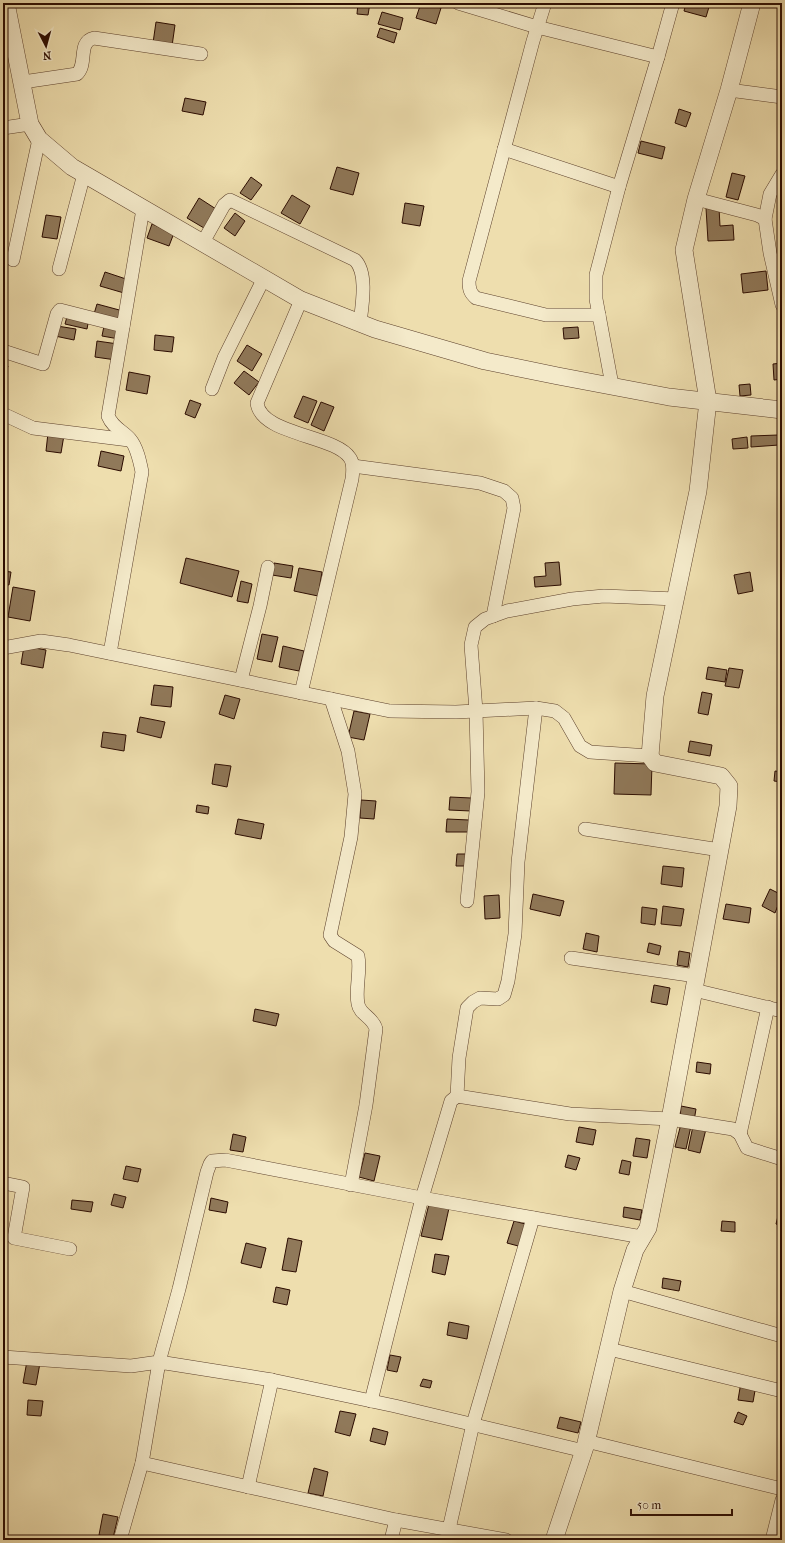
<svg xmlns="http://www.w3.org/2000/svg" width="785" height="1543" font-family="'IM FELL French Canon',serif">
<rect width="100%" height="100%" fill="#eedeae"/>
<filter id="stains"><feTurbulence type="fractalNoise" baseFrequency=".005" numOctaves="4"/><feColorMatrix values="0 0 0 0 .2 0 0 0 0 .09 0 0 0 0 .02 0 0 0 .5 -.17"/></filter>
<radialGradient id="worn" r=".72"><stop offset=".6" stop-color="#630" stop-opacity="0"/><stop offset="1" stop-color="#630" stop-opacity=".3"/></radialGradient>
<!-- building -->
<g fill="#90795a" stroke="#2b0b00">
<path d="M358,3h12l-2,12 -11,-1z"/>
<path d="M421,3l20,5 -5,16 -20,-6z"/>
<path d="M686,3l23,4 -3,10 -22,-6z"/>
<path d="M382,12l21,6 -3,12 -22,-6z"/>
<path d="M156,22l19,3 -3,21 -19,-3z"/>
<path d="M380,28l17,5 -3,10 -17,-6z"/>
<path d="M185,98l21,4 -3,13 -21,-4z"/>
<path d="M679,109l12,4 -5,14 -11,-4z"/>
<path d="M641,141l24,6 -3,12 -24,-6z"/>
<path d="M337,167l22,6 -6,22 -23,-6z"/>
<path d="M732,173l13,3 -7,24 -12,-3z"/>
<path d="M251,177l11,8 -11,15 -11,-7z"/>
<path d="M292,195l18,11 -10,18 -19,-11z"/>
<path d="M199,198l17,11 -12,19 -17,-10z"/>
<path d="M405,203l19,3 -4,20 -18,-3z"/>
<path d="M706,208h13l1,18 13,-1 1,15 -26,1z"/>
<path d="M235,213l10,8 -10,15 -11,-8z"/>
<path d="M46,215l15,2 -4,22 -15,-2z"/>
<path d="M152,224l22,9 -5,13 -22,-8z"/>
<path d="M766,271l2,19 -25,3 -2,-19z"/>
<path d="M105,272l24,8 -5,13 -24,-7z"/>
<path d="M97,304l26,7 -3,10 -26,-7z"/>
<path d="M68,313l21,5 -2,11 -22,-5z"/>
<path d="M57,326l19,3 -2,11 -19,-4z"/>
<path d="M104,326l17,3 -2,10 -17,-3z"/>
<path d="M578,327l1,11 -15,1 -1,-11z"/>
<path d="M155,335l19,2 -2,15 -18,-2z"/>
<path d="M97,341l21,3 -2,16 -21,-3z"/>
<path d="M247,345l15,9 -10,17 -15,-10z"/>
<path d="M782,363v16l-8,1 -1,-16z"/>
<path d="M3,365l5,1 -5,16z"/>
<path d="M244,371l15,11 -10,13 -15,-12z"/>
<path d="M129,372l21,4 -3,18 -21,-4z"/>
<path d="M750,384l1,11 -11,1 -1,-11z"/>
<path d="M303,396l14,5 -9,22 -14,-6z"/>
<path d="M190,400l11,4 -6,14 -10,-4z"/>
<path d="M321,402l13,5 -10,24 -13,-6z"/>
<path d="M48,433l16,2 -3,18 -15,-2z"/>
<path d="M778,435l1,10 -28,2v-11z"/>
<path d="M747,437l1,11 -15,1 -1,-10z"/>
<path d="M101,451l23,5 -3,15 -23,-5z"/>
<path d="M186,558l53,13 -7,26 -52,-14z"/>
<path d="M559,562l2,23 -26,2 -1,-10 12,-1 -1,-13z"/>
<path d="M274,563l19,3 -2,12 -19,-3z"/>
<path d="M299,568l23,4 -4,24 -24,-5z"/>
<path d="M3,571l8,1 -2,13 -6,-1z"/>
<path d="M750,572l3,19 -15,3 -4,-19z"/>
<path d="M241,581l11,3 -4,19 -11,-2z"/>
<path d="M13,587l22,4 -5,30 -22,-4z"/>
<path d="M3,609h3l-1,15h-2z"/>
<path d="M262,634l16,3 -6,25 -15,-3z"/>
<path d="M24,646l22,4 -3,18 -22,-4z"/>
<path d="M283,646l21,5 -5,20 -20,-4z"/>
<path d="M708,667l19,3 -2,12 -19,-3z"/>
<path d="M729,668l14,2 -4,18 -14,-2z"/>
<path d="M154,685l19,2 -2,20 -20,-2z"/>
<path d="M702,692l10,2 -4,21 -10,-2z"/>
<path d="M225,695l15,4 -6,20 -15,-5z"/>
<path d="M354,711l16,3 -6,26 -16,-3z"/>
<path d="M140,717l25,5 -4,16 -24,-6z"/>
<path d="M103,732l23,3 -2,16 -23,-4z"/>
<path d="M690,741l22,4 -2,11 -22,-4z"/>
<path d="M615,763l37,1 -1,31 -37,-1z"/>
<path d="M215,764l16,2 -4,21 -15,-3z"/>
<path d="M775,771l7,1v10l-8,-1z"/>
<path d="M450,797l21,1v13l-22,-1z"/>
<path d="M361,800l15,1 -2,18 -14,-1z"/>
<path d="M197,805l12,2 -1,7 -12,-2z"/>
<path d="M238,819l26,5 -3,15 -26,-5z"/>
<path d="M447,819l22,1v12h-23z"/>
<path d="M457,854h11v12h-12z"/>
<path d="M663,866l21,2 -2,19 -21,-3z"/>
<path d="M770,889l12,6 -7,18 -13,-7z"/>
<path d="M533,894l31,7 -4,15 -30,-7z"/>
<path d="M499,895l1,23 -15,1 -1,-23z"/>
<path d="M726,904l25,4 -2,15 -26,-4z"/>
<path d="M663,906l21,3 -3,17 -20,-2z"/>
<path d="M642,907l15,2 -2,16 -14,-2z"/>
<path d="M586,933l13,3 -2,16 -14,-3z"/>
<path d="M649,943l12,3 -2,9 -12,-3z"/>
<path d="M679,951l11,2 -2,14 -11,-2z"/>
<path d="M654,985l16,3 -3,17 -16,-3z"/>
<path d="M255,1009l24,5 -3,12 -23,-5z"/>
<path d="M697,1062l14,2 -1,10 -14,-2z"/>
<path d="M681,1106l15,3 -2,12 -14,-2z"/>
<path d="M681,1124l10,2 -5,23 -11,-2z"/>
<path d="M693,1126l13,3 -6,24 -12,-3z"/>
<path d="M579,1127l17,3 -3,15 -17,-3z"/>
<path d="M233,1134l13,3 -3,15 -13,-2z"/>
<path d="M636,1138l14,2 -3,18 -14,-2z"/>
<path d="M365,1153l15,3 -6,25 -15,-4z"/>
<path d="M568,1155l12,3 -4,12 -11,-3z"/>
<path d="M622,1160l9,2 -2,13 -10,-2z"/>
<path d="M126,1166l15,3 -3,13 -15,-3z"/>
<path d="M114,1194l12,3 -3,11 -12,-3z"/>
<path d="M211,1198l17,4 -2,11 -17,-3z"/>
<path d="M72,1200l21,2 -2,10 -20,-3z"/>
<path d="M429,1204l20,4 -7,32 -21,-4z"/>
<path d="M624,1207l18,3 -2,10 -17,-3z"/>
<path d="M778,1216l4,1v9l-6,-2z"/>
<path d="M514,1221l15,4 -7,22 -15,-4z"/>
<path d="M722,1221l13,1v10l-14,-1z"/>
<path d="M288,1238l14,3 -6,31 -14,-2z"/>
<path d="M246,1243l20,5 -5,20 -20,-5z"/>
<path d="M435,1254l14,2 -4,19 -13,-3z"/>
<path d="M663,1278l18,3 -2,10 -17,-3z"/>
<path d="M276,1287l14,3 -3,15 -14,-3z"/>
<path d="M449,1322l20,4 -2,13 -20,-4z"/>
<path d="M390,1355l11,2 -4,15 -10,-2z"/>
<path d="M27,1361l13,2 -4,22 -13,-2z"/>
<path d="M423,1379l9,2 -2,7 -10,-2z"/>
<path d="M741,1382l15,3 -3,17 -15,-2z"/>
<path d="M28,1400l15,1 -2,15 -14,-1z"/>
<path d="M340,1411l16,3 -6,22 -15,-4z"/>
<path d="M738,1412l9,4 -4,9 -9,-3z"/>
<path d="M560,1417l21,5 -3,11 -21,-5z"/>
<path d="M373,1428l15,4 -3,13 -15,-4z"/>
<path d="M314,1468l14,4 -5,24 -15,-3z"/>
<path d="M103,1514l15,3 -5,21 -14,-3z"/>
</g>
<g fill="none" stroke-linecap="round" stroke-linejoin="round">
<!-- minor casing -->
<g stroke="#5c402c" stroke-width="14">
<g id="minor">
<path d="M458,3l79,24 121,30"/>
<path d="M545,3l-12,38 -64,240c0,8 1,12 7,17l70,17h53"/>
<path d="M23,82l54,-8c11,-10 0,-32 17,-36l107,16"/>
<path d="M729,90l53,7"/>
<path d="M3,128l27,-4"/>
<path d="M504,149l115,38"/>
<path d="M696,199l61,16 8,4 5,34 12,52"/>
<path d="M765,219l5,-25 12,-20"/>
<path d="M202,244l22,-39 6,-5 125,60c13,13 7,46 5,63"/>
<path d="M13,260l26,-121"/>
<path d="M59,269l25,-95"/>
<path d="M301,300l-44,103c4,32 78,32 93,55 4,6 3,13 2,21l-51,214"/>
<path d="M3,351l40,13 14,-50 3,-4 63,16"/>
<path d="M612,385l-16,-86v-24l23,-88 39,-130 15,-54"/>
<path d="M212,389l12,-31 39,-78"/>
<path d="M3,414l30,14 96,12"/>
<path d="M353,466l127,17 24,8 8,7 2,10 -21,108"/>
<path d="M3,648l38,-7 28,4 321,66 66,1 80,-4 19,3 9,7 16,28 10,6 60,4"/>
<path d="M110,653l32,-181c-2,-10 -5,-25 -12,-33 -8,-9 -17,-11 -22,-23l35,-207"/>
<path d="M241,680l19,-74 8,-39"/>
<path d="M331,699l17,52 7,43 -4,43 -21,98 4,6 24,15c3,16 -3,33 0,48 2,11 15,13 18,25l-10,76 -15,80"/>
<path d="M585,829l135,21"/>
<path d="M467,901l11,-109 -2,-81 -5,-66 4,-18 10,-8 22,-8 65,-12 32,-3 72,3"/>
<path d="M571,958l125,18"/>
<path d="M694,990l88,21"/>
<path d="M457,1096l2,-38 8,-50 6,-6 7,-4 18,1 6,-4 4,-14 7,-47 3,-72 18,-154"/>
<path d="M740,1134l28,-127"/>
<path d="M3,1183l20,4 -9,51 56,11"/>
<path d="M622,1291l160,45"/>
<path d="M609,1349l173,42"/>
<path d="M3,1357l128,9 28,-4 20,-73 28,-117 3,-8 2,-3 13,-1 197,38 220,39"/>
<path d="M371,1401l51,-203 29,-97 6,-5 113,18 100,5 63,10 7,5 7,14 35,11"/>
<path d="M586,1441l196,48"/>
<path d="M142,1463l254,57 110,20"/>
<path d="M248,1487l24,-107"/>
<path d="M449,1529l24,-105 60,-206"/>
<path d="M120,1540l22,-77 17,-101 113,18 123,26 189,45"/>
<path d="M391,1540l5,-20"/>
<path d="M772,1540l10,-40"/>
</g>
</g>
<!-- tertiary casing -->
<g stroke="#5c402c" stroke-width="18">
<g id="tertiary">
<path d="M6,3l24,121 9,15 33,28 229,133 74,29 110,32 73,15 111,21 113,13"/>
<path d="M554,1540l31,-93 37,-156 13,-41 13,-22 22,-109 58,-313 1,-20 -8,-10 -66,-13 -5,-7 5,-60 43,-205 10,-90 -24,-151 12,-51 33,-109 23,-87"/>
</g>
</g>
<!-- minor -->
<use href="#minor" stroke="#f4eaca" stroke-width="13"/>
<!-- tertiary -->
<use href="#tertiary" stroke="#f4eaca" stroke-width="17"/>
</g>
<!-- margin -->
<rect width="785" height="1543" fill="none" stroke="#eedeae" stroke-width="16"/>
<rect x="4" y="4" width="777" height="1535" fill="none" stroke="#2b0b00" stroke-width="2"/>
<rect x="8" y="8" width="769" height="1527" fill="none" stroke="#2b0b00"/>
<!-- north arrow -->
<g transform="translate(46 46) rotate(174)" stroke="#f4eaca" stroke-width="3" paint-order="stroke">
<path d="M0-3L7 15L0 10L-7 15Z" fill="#2b0b00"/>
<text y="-6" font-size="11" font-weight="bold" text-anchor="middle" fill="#2b0b00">N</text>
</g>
<!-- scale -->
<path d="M631 1509v6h101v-6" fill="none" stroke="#2b0b00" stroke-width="2"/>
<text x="637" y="1509" font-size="12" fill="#2b0b00" stroke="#f4eaca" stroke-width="3" paint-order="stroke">50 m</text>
<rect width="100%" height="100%" filter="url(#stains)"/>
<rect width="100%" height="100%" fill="url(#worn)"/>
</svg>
